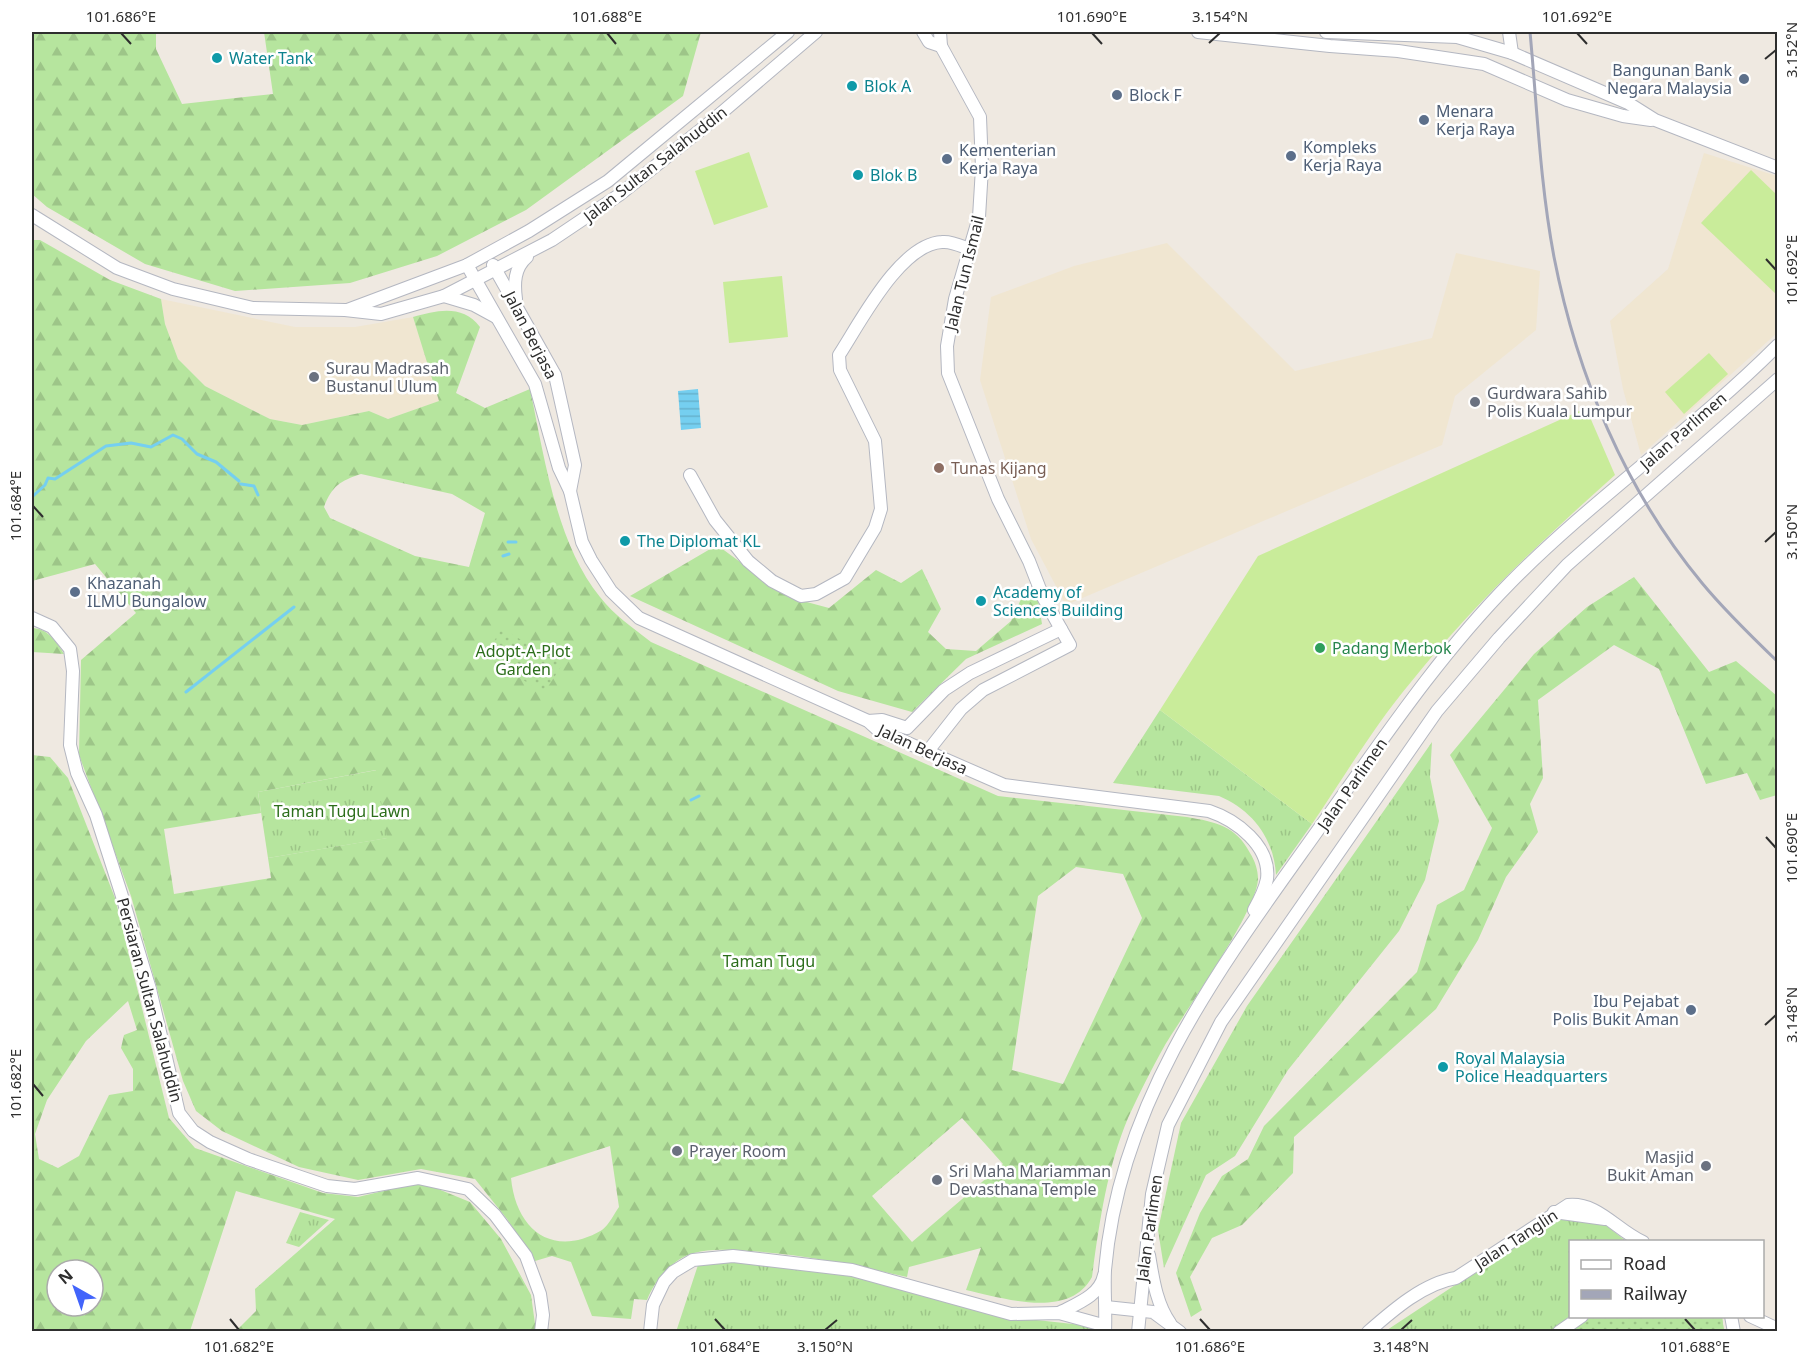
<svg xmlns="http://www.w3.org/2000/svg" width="1809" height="1363" font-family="'Noto Sans',sans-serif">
<defs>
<pattern id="grass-tufts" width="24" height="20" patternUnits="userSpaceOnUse" patternTransform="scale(1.5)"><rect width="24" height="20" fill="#b6e59e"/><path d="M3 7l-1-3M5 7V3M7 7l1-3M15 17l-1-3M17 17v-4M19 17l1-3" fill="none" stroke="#9dc588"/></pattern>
<pattern id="forest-firs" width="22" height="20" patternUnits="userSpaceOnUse" patternTransform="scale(1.5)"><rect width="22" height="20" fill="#b6e59e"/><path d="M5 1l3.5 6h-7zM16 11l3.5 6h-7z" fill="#9dc588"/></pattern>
<pattern id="garden-dots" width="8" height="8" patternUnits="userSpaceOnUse" patternTransform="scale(1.5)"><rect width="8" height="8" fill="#b6e59e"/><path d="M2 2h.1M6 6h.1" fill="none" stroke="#9dc588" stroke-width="1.8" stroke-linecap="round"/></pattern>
<pattern id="water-rules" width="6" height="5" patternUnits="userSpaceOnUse" patternTransform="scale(1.5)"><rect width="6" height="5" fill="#75cff0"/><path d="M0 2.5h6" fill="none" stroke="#66b2ce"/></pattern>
</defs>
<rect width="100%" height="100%" fill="#efe9e1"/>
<!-- education -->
<g fill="#f0e6d1">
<path d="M1704,153l73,23v157l-136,122 -18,-66 -13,-68 58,-52z"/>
<path d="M1167,243l128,128 137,-33 24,-85 84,18 -4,59 -81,66 -13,49 -376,160 -35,-66 -51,-159 11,-83 83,-31z"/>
<path d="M161,299l134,28h60l58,-10 27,84 -52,18 -19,-8 -67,14 -32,-6 -65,-33 -27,-27 -13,-35z"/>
</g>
<!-- grass -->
<g fill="url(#grass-tufts)">
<path d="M1160,710l152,114 -36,51c-2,-37 -24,-65 -57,-79l-106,-13z"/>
<path d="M1432,742l-2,35 9,44 -14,59 -26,51 -111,139 -53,86 -29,19 -42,93 -6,-38 23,-107 66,-117z"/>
<path d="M377,770l11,68 -120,20 -10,-66z"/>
<path d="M300,1212l29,8 -30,27 -13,-4z"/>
<path d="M1555,1219l49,5 22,17 -56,1v74l152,1 2,14 -340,1z"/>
<path d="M727,1261l153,18 130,38 81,9 3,5 -418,1 22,-67z"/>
</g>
<!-- forest -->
<g fill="url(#forest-firs)" fill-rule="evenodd">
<path d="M32,32h124v17l26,55 91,-10 -9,-62h437l-18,64 -157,114 -89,46 -87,27 -115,8 -90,-27 -98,-57 -15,-13z"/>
<path d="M32,240h8l70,40 51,19 4,25 13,35 27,27 65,33 32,6 67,-14 19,8 51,-18 -26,-84c24,-7 50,-13 67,10l-24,66 29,15 45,-19c14,66 26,154 70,208 14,18 33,31 51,45l347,154 189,21c29,5 49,9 63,36 5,8 8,17 8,26 -1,32 -73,133 -93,166 -13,23 -26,49 -37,73 -21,50 -29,106 -36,159 -23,43 -89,21 -126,13l15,-42 -72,19 -2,10c-53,-12 -104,-23 -158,-26 -17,-1 -38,-3 -55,2 -22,6 -39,27 -47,47l-13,-1 -3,20 -39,-3 -21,-54 -19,-6 -17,5 -28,-42 -32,-40 -54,-10 -63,11 -59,-13 -77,-36 -26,-20 -13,-30 -52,-185 -52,-141 2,-95 55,-47 -41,-49 -63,17zM361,474l91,20 33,19 -16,54 -54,-11 -85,-38 -6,-11c8,-21 16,-26 37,-33zM376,770l11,68 -119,20 3,20 -97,16 -10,-65 97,-16 -3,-21zM1076,867l47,7 19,44 -79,166 -51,-14 26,-174zM962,1118l41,46 -91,78 -40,-46zM610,1146l9,61c-5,7 -10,18 -17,23 -49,29 -86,0 -91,-52z"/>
<path d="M717,545l71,52 41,11 47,-38 25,13 21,-14 19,40 -13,23 18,17 30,2 35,-30 11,-24 16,3 4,24 -76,35 -54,53 -74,-21 -208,-95z"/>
<path d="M1634,577l75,95 27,-11 41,35v99l-17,5 -13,-27 -41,11 -47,-115 -45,-24 -76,55 5,78 -13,26 8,28 -32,45 -28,63 -42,69 -142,128 -1,36 -51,52 -30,13 -22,39 12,33 -11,7 -15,-44 24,-60 22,-37 26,-17 16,-33 153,-154 20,-67 27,-15 28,-62 -42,-73 84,-101 53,-47z"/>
<path d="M32,628c15,0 25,14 32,26l-32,-2z"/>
<path d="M32,755l18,2 18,21 47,120 54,220 26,30 128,45 35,4 63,-15 49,20 31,37 30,56 5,36h-300l20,-20 -1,-22 80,-70 -99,-28 -46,140h-158zM128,1001l9,29 -13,5 -3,13 12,21v22l-24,4 -30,61 -21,12 -19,-9 -4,-25 12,-34 39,-59zM57,1270h36v36h-36z"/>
</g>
<!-- garden -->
<g fill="url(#garden-dots)">
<path d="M502,628l60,37 -18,28 -59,-37z"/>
<path d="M1596,1316l126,1 2,14h-151z"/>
</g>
<!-- pitch -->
<g fill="#c9ec9a">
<path d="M749,152l19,55 -54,18 -19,-54z"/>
<path d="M1751,170l26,25v100l-76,-72z"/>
<path d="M782,276l6,61 -59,6 -6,-61z"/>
<path d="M1709,353l19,21 -44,40 -19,-22z"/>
<path d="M1586,408l29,67c-73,65 -143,131 -204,207 -37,44 -67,95 -99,142l-152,-114 98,-154z"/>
</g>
<!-- water -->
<path fill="url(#water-rules)" d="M698,389l3,39 -20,2 -3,-39z"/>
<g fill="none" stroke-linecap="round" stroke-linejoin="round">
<!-- stream -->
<g stroke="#75cff0" stroke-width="3">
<path d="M241,484l13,2 4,9"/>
<path d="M32,497l13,-12 3,-7 7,1 51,-33 25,-3 20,4 22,-12 9,4 15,15 19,8 23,19"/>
<path d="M508,542h8"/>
<path d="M503,556l6,-2"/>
<path d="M186,692l108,-85"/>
<path d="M691,800l8,-4"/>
</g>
<!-- minor casing -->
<g stroke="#b4b7c1" stroke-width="14">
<g id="minor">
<path d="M923,32l6,10 12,4"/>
<path d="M1198,32l132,14 68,5 86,13 83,36 56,16 28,4"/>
<path d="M1326,32l131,5 55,16 116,50 27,17 123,48"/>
<path d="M1509,32l3,21"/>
<path d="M32,215l85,53 56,21 80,19 92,2 36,4 63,-18 108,-56 67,-45 94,-75 103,-88"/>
<path d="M467,265l68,119 24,84 11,23 12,51 9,18 20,31 28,27 229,103 10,9 126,55 205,26c27,9 62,35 58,68 -2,10 -8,22 -13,31"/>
<path d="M493,265l62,110 20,90 -5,26"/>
<path d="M444,296l30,9 22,12"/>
<path d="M516,299c-2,-15 -2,-31 11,-42"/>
<path d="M347,310l120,-45 62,-34 79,-50 180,-149"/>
<path d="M690,475l25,45 33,41 24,20 29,15 15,-2 29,-16 30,-50 6,-19 -6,-68 -35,-71 -1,-15c21,-32 61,-111 103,-113 10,-1 19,4 27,7"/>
<path d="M32,618l20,9 18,22 3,22 -3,74 7,28 19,42 25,78 29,96 29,124 14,18 17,11 38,17 79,27 28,3 63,-11 50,11 27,26 31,41 14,38 3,21 -2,17"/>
<path d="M868,721l14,-1 25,8 37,-38 26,-17 91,-44"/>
<path d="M928,751l33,-42 22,-19 87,-45 -27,-48 -14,-36 -31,-62 -50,-126 -1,-27 8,-47 24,-82 3,-49 -2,-51 -39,-71 -1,-14"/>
<path d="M1554,1212l51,7"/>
<path d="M1149,1255c4,23 7,48 21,68"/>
<path d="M1106,1307l47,5 27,20"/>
<path d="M1059,1313c17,-9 41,-17 45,-38"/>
<path d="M1731,1316l3,16"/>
<path d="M1750,1316l28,13"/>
<path d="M650,1332l3,-27 11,-23 9,-10 20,-12 40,-4 119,14 159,44 48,-1 40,11 6,4"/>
<path d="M1105,1332c1,-21 -1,-42 0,-62 15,-177 124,-314 223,-454 57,-80 113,-163 182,-233 84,-85 183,-153 268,-238"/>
<path d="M1138,1332l14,-138 16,-69 53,-103 216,-311 62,-73 68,-73 211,-186"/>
<path d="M1368,1332c25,-22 56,-49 88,-54l112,-73c30,-3 48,25 75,37"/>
<path d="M1559,1332l23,-16"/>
</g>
</g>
<!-- minor -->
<use href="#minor" stroke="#fff" stroke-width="12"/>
<!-- rail -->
<path stroke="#a3a6b8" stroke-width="3" d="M1530,32c7,74 10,151 24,225 23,118 71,233 148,326 23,28 50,54 76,79"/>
</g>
<!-- ticks -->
<path fill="none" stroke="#2e2e2e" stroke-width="2" d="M121,33l10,11M607,33l9,11M1092,33l10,11M1577,33l10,11M1209,43l11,-10M1765,59l11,-9M1766,259l10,11M33,506l10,11M1765,542l11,-10M1766,837l10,11M1765,1025l11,-10M33,1084l10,12M230,1319l9,11M715,1319l10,11M1200,1319l10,11M1685,1319l10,11M825,1330l12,-10M1401,1330l11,-10"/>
<!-- markers -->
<g fill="#0f9aa8" stroke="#fff" stroke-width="2">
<circle cx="217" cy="58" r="6"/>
<circle cx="852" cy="86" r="6"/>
<circle cx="858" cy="175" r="6"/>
<circle cx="625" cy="541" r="6"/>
<circle cx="981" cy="601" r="6"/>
<circle cx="1443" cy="1067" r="6"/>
</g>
<g fill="#5c6f8a" stroke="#fff" stroke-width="2">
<circle cx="1744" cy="79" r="6"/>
<circle cx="1117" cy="95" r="6"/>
<circle cx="1424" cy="120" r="6"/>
<circle cx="1291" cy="156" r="6"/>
<circle cx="947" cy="159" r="6"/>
<circle cx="75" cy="592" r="6"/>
<circle cx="1691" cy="1010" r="6"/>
</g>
<g fill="#6b7280" stroke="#fff" stroke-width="2">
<circle cx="314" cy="377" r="6"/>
<circle cx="1475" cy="402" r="6"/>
<circle cx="677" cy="1151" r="6"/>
<circle cx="1706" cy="1166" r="6"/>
<circle cx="937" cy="1180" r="6"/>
</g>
<circle fill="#8d6e63" stroke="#fff" stroke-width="2" cx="939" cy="468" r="6"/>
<circle fill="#2e9e5b" stroke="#fff" stroke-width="2" cx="1320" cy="648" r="6"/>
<g text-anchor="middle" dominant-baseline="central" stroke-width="5" stroke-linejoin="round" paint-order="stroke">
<!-- culture labels -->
<g font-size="16" fill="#0d838f" stroke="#fff" text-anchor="start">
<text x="229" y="58">Water Tank</text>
<text x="864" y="86">Blok A</text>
<text x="870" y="175">Blok B</text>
<text x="637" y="541">The Diplomat KL</text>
<text x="993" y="592">Academy of<tspan x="993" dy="18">Sciences Building</tspan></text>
<text x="1455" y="1058">Royal Malaysia<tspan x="1455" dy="18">Police Headquarters</tspan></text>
</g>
<!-- service labels -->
<g font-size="16" fill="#4e5e75" stroke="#fff" text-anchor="start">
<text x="1732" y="70" text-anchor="end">Bangunan Bank<tspan x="1732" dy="18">Negara Malaysia</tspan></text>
<text x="1129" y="95">Block F</text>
<text x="1436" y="111">Menara<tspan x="1436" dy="18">Kerja Raya</tspan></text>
<text x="1303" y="147">Kompleks<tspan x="1303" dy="18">Kerja Raya</tspan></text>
<text x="959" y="150">Kementerian<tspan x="959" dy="18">Kerja Raya</tspan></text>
<text x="87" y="583">Khazanah<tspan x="87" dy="18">ILMU Bungalow</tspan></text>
<text x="1679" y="1001" text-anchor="end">Ibu Pejabat<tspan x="1679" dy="18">Polis Bukit Aman</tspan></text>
</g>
<!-- street labels -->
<g font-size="16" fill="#2e2e2e" stroke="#fff">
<text transform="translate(655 164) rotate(-38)">Jalan Sultan Salahuddin</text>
<text transform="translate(964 273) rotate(-76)">Jalan Tun Ismail</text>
<text transform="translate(531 335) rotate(63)">Jalan Berjasa</text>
<text transform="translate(1683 431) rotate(-41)">Jalan Parlimen</text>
<text transform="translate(923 749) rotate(25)">Jalan Berjasa</text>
<text transform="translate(1352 784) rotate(-55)">Jalan Parlimen</text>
<text transform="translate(150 1000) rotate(75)">Persiaran Sultan Salahuddin</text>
<text transform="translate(1149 1228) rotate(-82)">Jalan Parlimen</text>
<text transform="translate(1516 1239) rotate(-33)">Jalan Tanglin</text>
</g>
<!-- worship labels -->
<g font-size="16" fill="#5b616d" stroke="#fff" text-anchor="start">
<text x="326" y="368">Surau Madrasah<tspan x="326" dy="18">Bustanul Ulum</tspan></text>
<text x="1487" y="393">Gurdwara Sahib<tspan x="1487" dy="18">Polis Kuala Lumpur</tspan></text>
<text x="689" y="1151">Prayer Room</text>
<text x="1694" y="1157" text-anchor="end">Masjid<tspan x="1694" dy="18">Bukit Aman</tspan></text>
<text x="949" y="1171">Sri Maha Mariamman<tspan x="949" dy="18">Devasthana Temple</tspan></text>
</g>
<!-- education labels -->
<g font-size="16" fill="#785e54" stroke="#fff" text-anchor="start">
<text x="951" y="468">Tunas Kijang</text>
</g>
<!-- leisure labels -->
<g font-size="16" fill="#27864d" stroke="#fff" text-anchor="start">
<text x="1332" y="648">Padang Merbok</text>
</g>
<!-- park labels -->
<g font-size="16" fill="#2c6e1b" stroke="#fff">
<text x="523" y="651">Adopt-A-Plot<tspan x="523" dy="18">Garden</tspan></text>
<text x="342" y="811">Taman Tugu Lawn</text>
<text x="769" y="961">Taman Tugu</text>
</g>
</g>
<!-- border -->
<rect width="1809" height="1363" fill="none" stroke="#ffffff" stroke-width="66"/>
<!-- legend -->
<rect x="1569" y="1240" width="195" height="78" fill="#ffffff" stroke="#ababab" stroke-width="1.5"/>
<rect x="1581" y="1260" width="30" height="9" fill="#ffffff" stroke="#ababab" stroke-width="1.5"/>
<text x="1623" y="1270" font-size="18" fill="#2e2e2e">Road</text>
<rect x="1581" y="1290" width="30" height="9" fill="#a3a6b8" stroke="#ababab" stroke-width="1.5"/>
<text x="1623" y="1300" font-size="18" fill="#2e2e2e">Railway</text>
<!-- north arrow -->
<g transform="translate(75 1288) rotate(320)"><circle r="28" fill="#ffffff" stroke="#ababab" stroke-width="1.5"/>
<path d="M0-4.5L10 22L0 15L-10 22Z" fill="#4264fb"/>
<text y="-9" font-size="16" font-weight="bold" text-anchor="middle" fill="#2e2e2e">N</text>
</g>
<rect x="33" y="33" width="1743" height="1297" fill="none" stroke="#2e2e2e" stroke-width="2"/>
<g font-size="15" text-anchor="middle" fill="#2e2e2e">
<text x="121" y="22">101.686°E</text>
<text x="607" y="22">101.688°E</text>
<text x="1092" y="22">101.690°E</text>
<text x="1220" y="22">3.154°N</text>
<text x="1577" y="22">101.692°E</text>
<text transform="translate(1792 50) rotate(-90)" y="5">3.152°N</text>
<text transform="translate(1792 270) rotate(-90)" y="5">101.692°E</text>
<text transform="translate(16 506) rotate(-90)" y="5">101.684°E</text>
<text transform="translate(1792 532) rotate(-90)" y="5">3.150°N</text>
<text transform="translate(1792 848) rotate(-90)" y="5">101.690°E</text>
<text transform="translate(1792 1015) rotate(-90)" y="5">3.148°N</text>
<text transform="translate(16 1084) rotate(-90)" y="5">101.682°E</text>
<text x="239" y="1352">101.682°E</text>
<text x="725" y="1352">101.684°E</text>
<text x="825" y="1352">3.150°N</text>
<text x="1210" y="1352">101.686°E</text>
<text x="1401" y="1352">3.148°N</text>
<text x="1695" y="1352">101.688°E</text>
</g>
</svg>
